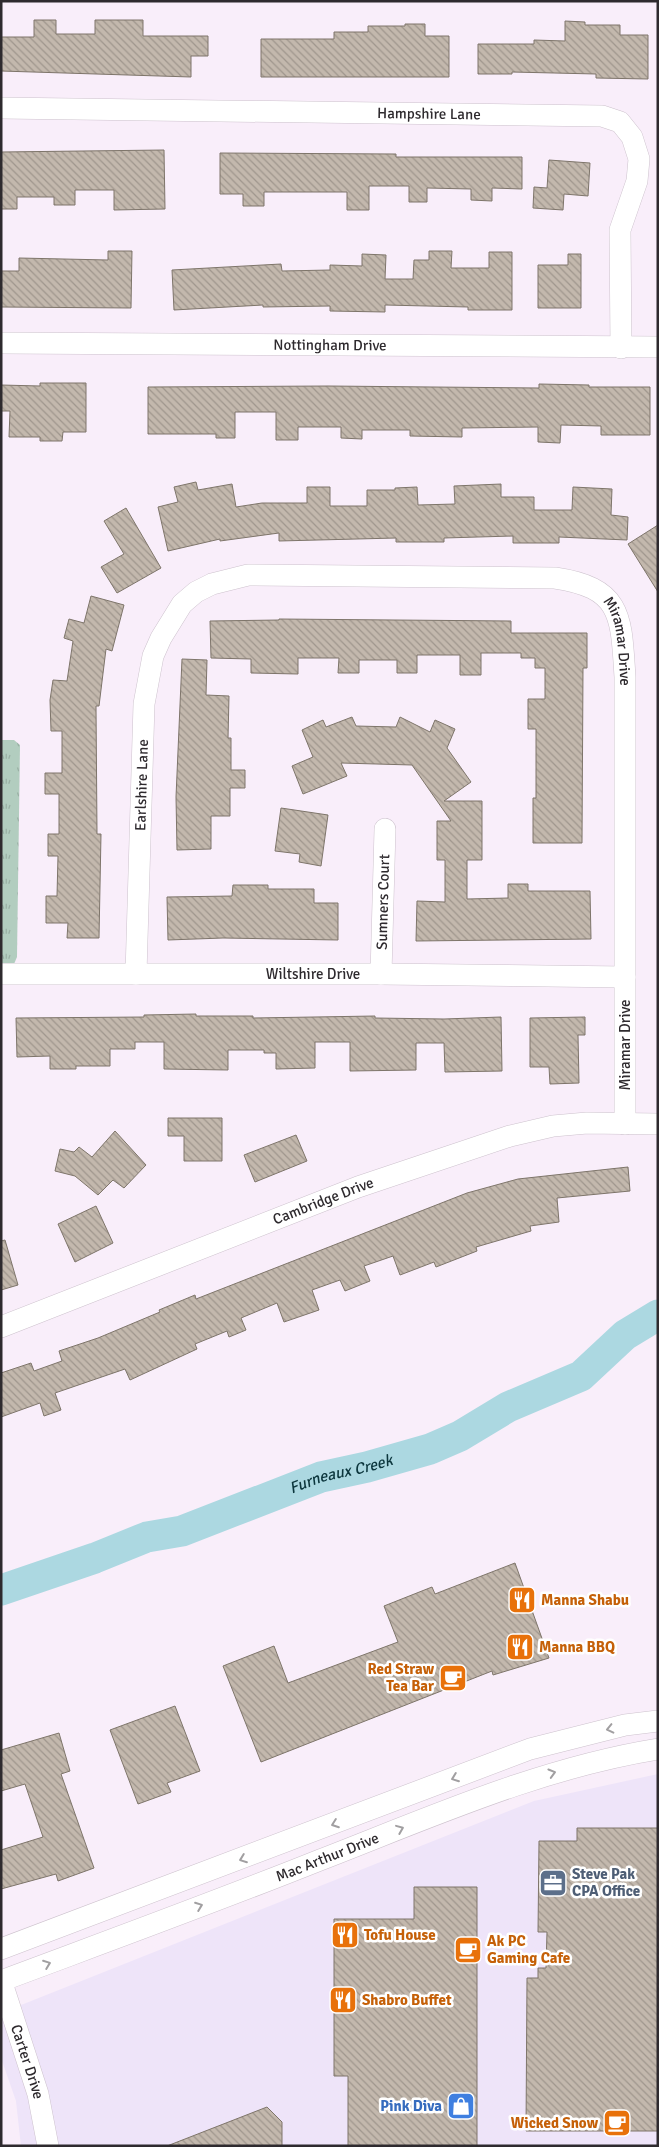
<svg xmlns="http://www.w3.org/2000/svg" width="659" height="2147" font-family="Signika,sans-serif">
<defs>
<pattern id="grass-tufts" width="24" height="20" patternUnits="userSpaceOnUse" patternTransform="scale(1.25)"><rect width="24" height="20" fill="#b2cdbf"/><path d="M3 7l-1-3M5 7V3M7 7l1-3M15 17l-1-3M17 17v-4M19 17l1-3" fill="none" stroke="#99b0a4"/></pattern>
<pattern id="building-back-hatch" width="6" height="6" patternUnits="userSpaceOnUse" patternTransform="scale(1.25)"><rect width="6" height="6" fill="#c3b8ad"/><path d="M-1 5l2 2M0 0l6 6M5-1l2 2" fill="none" stroke="#9f968d"/></pattern>
</defs>
<rect width="100%" height="100%" fill="#f9eefa"/>
<!-- commercial -->
<path fill="#eee4f9" d="M658,1774v372h-637l-5,-45 -15,-43v-45l533,-212z"/>
<!-- grass -->
<path fill="url(#grass-tufts)" d="M1,740h13l6,5 -3,212 -3,7 -13,3z"/>
<g fill="none" stroke-linecap="round" stroke-linejoin="round">
<!-- river -->
<path stroke="#acd8e1" stroke-width="31" id="s1" d="M1,1590l94,-32 52,-21 35,-6 139,-54 46,-10 63,-18 30,-13 48,-29 73,-31 44,-41 33,-20"/>
</g>
<!-- building -->
<g fill="url(#building-back-hatch)" stroke="#7e756a">
<path d="M34,20h22v14h39v-14h48v16h65v20h-17v21l-190,-6v-34h33z"/>
<path d="M565,21l20,1v3h35v10h28v44l-52,-1v-4l-84,-2v2h-34v-30h56v-4l31,1z"/>
<path d="M405,24h20v12h24v41h-188v-38h73v-7h34v-6h37z"/>
<path d="M164,150l1,59 -51,1v-20h-39v15h-21v-8h-37v12h-16v-57z"/>
<path d="M220,153l176,1v3h126v32l-30,-1v13l-21,-1v-11l-44,-1v14h-18v-16h-40v24h-22v-18h-83v14h-21v-12h-23z"/>
<path d="M549,160l41,3 -2,33 -24,-2 -1,16 -30,-2 1,-21 13,1z"/>
<path d="M108,251h24l-1,57 -130,-1v-36h18v-13l89,2z"/>
<path d="M429,251h23l-1,17h38v-16h23v58h-44v-3l-83,-2v7l-55,-1v-5l-67,1v-2l-89,5 -2,-40 109,-6 1,7 48,-1v-5l32,1v-12l24,1 -1,24h28l1,-19h15z"/>
<path d="M568,254h13v54h-43v-43h30z"/>
<path d="M40,383h46v49h-23l-1,9h-22v-4h-31l1,-26h-9v-26l39,1z"/>
<path d="M539,384l50,1v2h61v48h-49v-9l-40,-1 -1,18 -22,-1v-15l-76,1v9l-52,-1v-6h-48v9l-21,-1v-11h-43v13h-22v-28h-41v26h-19v-4h-68v-47l180,-1 211,2z"/>
<path d="M196,482l2,8 34,-6 4,23 26,-4h45v-16h23v19h37v-16h28v-2l22,-1 1,18 37,-1 -1,-18 47,-2v13h33v13h38l1,-23 39,2 -1,26 17,2 -1,23 -68,-3v6h-46v-7l-69,2v4h-48v-4l-117,3v-8l-59,8v-2l-52,12 -10,-44 20,-5 -4,-15z"/>
<path d="M126,508l35,60 -44,25 -16,-26 23,-13 -20,-33z"/>
<path d="M658,525v67l-30,-48z"/>
<path d="M91,596l33,9 -12,46 -6,-2 -7,57h-3l1,128h4l-2,104h-32l1,-15h-22v-27h11l1,-40h-10v-22h11v-40h-14v-21h17v-42h-11l-1,-31 3,-20 14,1 6,-40 -9,-3 5,-19 15,4z"/>
<path d="M279,619l232,2v12h76v35h-4l-1,175h-49v-45h3v-69h-8v-30h17v-31h-10v-10h-14v-5h-40v22h-21v-20h-43v18h-20v-13h-38v13h-21l1,-15h-41v16l-47,-1v-14l-40,-1 -1,-37 69,-1z"/>
<path d="M182,659l25,1 -1,35 23,1 -1,42h3v32h14v18h-15v28h-19v33l-34,1 -1,-53z"/>
<path d="M352,717l4,9 40,1 4,-10 30,15 5,-12 20,9 -8,19 24,34 -27,19h38v59h-15v39l41,-1v-14h20v7h62l1,48 -175,2 1,-40 28,1v-42h-8v-39h14l-39,-56 -71,-2 6,13 -44,18 -11,-28 21,-9 -11,-27 21,-10 3,7z"/>
<path d="M281,808l47,7 -7,51 -22,-4 1,-8 -25,-3z"/>
<path d="M233,885h35v4h46v14h24v37l-115,-2 -55,2 -1,-43 65,-1z"/>
<path d="M196,1014v2h57v2l122,-2v2l69,1 57,-2 1,54 -57,1 -1,-29h-28v27l-66,1v-29h-35v26l-39,1v-16h-12v-3h-36v20l-64,-1v-27h-29v7h-25v17h-34v3h-26v-13l-33,1 -1,-39 128,-1v-2z"/>
<path d="M585,1017v18h-7l1,48 -29,1 -1,-17h-19v-49z"/>
<path d="M168,1118h54v43h-38v-25h-16z"/>
<path d="M115,1131l31,34 -22,23 -11,-8 -15,15 -23,-19 -20,-5 5,-22 14,3 5,-5 13,10z"/>
<path d="M296,1135l11,26 -52,21 -11,-27z"/>
<path d="M628,1167l2,24 -73,7 2,24 -29,4 1,5 -55,16 1,4 -41,16 -2,-5 -34,13 -7,-19 -29,10 6,15 -25,10 -5,-11 -28,10 7,20 -35,12 -7,-19 -36,15 5,12 -17,7 -2,-6 -32,13 2,5 -67,31 -5,-11 -70,24 6,17 -17,6 -4,-13 -39,14v-44l30,-10 3,8 28,-10 -3,-10 39,-13 62,-26 -1,-2 36,-15 1,4 271,-106 51,-14z"/>
<path d="M96,1206l17,37 -38,19 -17,-38z"/>
<path d="M5,1240l13,45 -17,5v-49z"/>
<path d="M515,1563l34,95 -56,17 -1,-4 -231,91 -38,-96 51,-20 14,37 110,-41 -14,-36 48,-19 3,7z"/>
<path d="M175,1706l25,65 -33,12 4,9 -33,12 -28,-74z"/>
<path d="M59,1733l11,38 -9,3 33,94 -36,13 -2,-7 -55,15v-39l42,-13 -18,-53 -24,7v-41z"/>
<path d="M577,1828h81v303h-132l1,-153h11v-10h8l1,-36h-9l1,-91h38z"/>
<path d="M414,1887h63v259h-129v-70h-14v-157h80z"/>
<path d="M267,2107l15,15v24h-115z"/>
</g>
<g fill="none" stroke-linecap="round" stroke-linejoin="round">
<!-- minor casing -->
<g stroke="#cdc2cd" stroke-width="22">
<g id="minor">
<path id="s2" d="M1,108l601,8 18,6 12,15 7,22 -2,22 -17,49 1,118"/>
<path id="s3" d="M1,343l657,4"/>
<path id="s4" d="M1,974h380l244,3"/>
<path id="s5" d="M136,974l8,-270 9,-48 8,-18 21,-34 14,-12 16,-8 36,-9 307,3c68,10 66,39 70,99v447"/>
<path id="s6" d="M381,974l4,-145"/>
<path id="s7" d="M1,1327l357,-140 152,-51 43,-10 34,-3 71,1"/>
<path d="M1,1949l529,-200 95,-24 33,-4"/>
<path id="s8" d="M1,1980l37,114 10,52"/>
<path id="s9" d="M1,1981c107,-40 214,-79 319,-121 111,-43 220,-92 338,-111"/>
</g>
</g>
<!-- minor -->
<use href="#minor" stroke="#fff" stroke-width="21"/>
</g>
<!-- one-way arrows -->
<defs><path id="oneway-chevron" d="M-2-3.5L2.5 0L-2 3.5" fill="none" stroke-width="1.6" stroke-linecap="round" stroke-linejoin="round" transform="scale(1.25)"/></defs>
<g stroke="#a19fa1">
<use href="#oneway-chevron" transform="translate(610 1729) rotate(167)"/>
<use href="#oneway-chevron" transform="translate(552 1773) rotate(-16)"/>
<use href="#oneway-chevron" transform="translate(455 1778) rotate(159)"/>
<use href="#oneway-chevron" transform="translate(335 1824) rotate(160)"/>
<use href="#oneway-chevron" transform="translate(400 1829) rotate(-22)"/>
<use href="#oneway-chevron" transform="translate(243 1859) rotate(159)"/>
<use href="#oneway-chevron" transform="translate(199 1906) rotate(-21)"/>
<use href="#oneway-chevron" transform="translate(47 1964) rotate(-21)"/>
</g>
<!-- icons -->
<defs>
<g id="restaurant-square" transform="scale(1.4375)"><rect x="-9" y="-9" width="18" height="18" rx="4" fill="#e8710a" stroke="#fff"/><path d="M-5-6h1v4h1v-4h1v4h1v-4h1v5L-1.5 .5V6h-2V.5L-5-1ZM5-6V6H3V1.5H1.5Q1.5-4 5-6Z" fill="#fff"/></g>
<g id="cafe-square" transform="scale(1.4375)"><rect x="-9" y="-9" width="18" height="18" rx="4" fill="#e8710a" stroke="#fff"/><path d="M-5.5-4.5H6V0H3Q3 3.5 0 3.5H-2.5Q-5.5 3.5-5.5 0ZM3-3.2v2h1.7v-2ZM-6 4.5H4V6H-6Z" fill="#fff"/></g>
<g id="office-square" transform="scale(1.4375)"><rect x="-9" y="-9" width="18" height="18" rx="4" fill="#5c6f8a" stroke="#fff"/><path d="M-6-3h4V-5.5h4V-3h4V5H-6ZM-1-4.5V-3h2v-1.5ZM-6 0V1H6V0Z" fill="#fff"/></g>
<g id="shop-square" transform="scale(1.4375)"><rect x="-9" y="-9" width="18" height="18" rx="4" fill="#3f7fe0" stroke="#fff"/><path d="M-5-2.5h2.3a2.7 3.5 0 0 1 5.4 0H5L5.5 6h-11ZM-1.5-2.5h3a1.5 2.3 0 0 0-3 0Z" fill="#fff"/></g>
</defs>
<g fill-rule="evenodd">
<use href="#restaurant-square" x="522" y="1600"/>
<use href="#restaurant-square" x="520" y="1647"/>
<use href="#cafe-square" x="453" y="1678"/>
<use href="#office-square" x="553" y="1883"/>
<use href="#restaurant-square" x="345" y="1935"/>
<use href="#cafe-square" x="468" y="1950"/>
<use href="#restaurant-square" x="343" y="2000"/>
<use href="#shop-square" x="461" y="2106"/>
<use href="#cafe-square" x="617" y="2123"/>
</g>
<g text-anchor="middle" dominant-baseline="central" stroke-width="5" stroke-linejoin="round" paint-order="stroke">
<!-- street labels -->
<g font-size="15" fill="#2e2a2e" stroke="#fff">
<text stroke="none"><textPath href="#s2" startOffset="428">Hampshire Lane</textPath></text>
<text stroke="none"><textPath href="#s3" startOffset="329">Nottingham Drive</textPath></text>
<text stroke="none"><textPath href="#s5" startOffset="861">Miramar Drive</textPath></text>
<text stroke="none"><textPath href="#s5" startOffset="189">Earlshire Lane</textPath></text>
<text stroke="none"><textPath href="#s6" startOffset="72">Sumners Court</textPath></text>
<text stroke="none"><textPath href="#s4" startOffset="312">Wiltshire Drive</textPath></text>
<text transform="translate(625 1045) rotate(-90)">Miramar Drive</text>
<text stroke="none"><textPath href="#s7" startOffset="346">Cambridge Drive</textPath></text>
<text stroke="none"><textPath href="#s9" startOffset="349">Mac Arthur Drive</textPath></text>
<text stroke="none"><textPath href="#s8" startOffset="86">Carter Drive</textPath></text>
</g>
<!-- food labels -->
<g font-size="15" font-weight="bold" fill="#c56008" stroke="#fff" text-anchor="start">
<text x="541" y="1600">Manna Shabu</text>
<text x="539" y="1647">Manna BBQ</text>
<text x="434" y="1669" text-anchor="end">Red Straw<tspan x="434" dy="17">Tea Bar</tspan></text>
<text x="364" y="1935">Tofu House</text>
<text x="487" y="1941">Ak PC<tspan x="487" dy="17">Gaming Cafe</tspan></text>
<text x="362" y="2000">Shabro Buffet</text>
<text x="598" y="2123" text-anchor="end">Wicked Snow</text>
</g>
<!-- service labels -->
<g font-size="15" font-weight="bold" fill="#4e5e75" stroke="#fff" text-anchor="start">
<text x="572" y="1874">Steve Pak<tspan x="572" dy="17">CPA Office</tspan></text>
</g>
<!-- shop labels -->
<g font-size="15" font-weight="bold" fill="#366cbe" stroke="#fff" text-anchor="end">
<text x="442" y="2106">Pink Diva</text>
</g>
<!-- water labels -->
<g font-size="16" font-style="italic" fill="#0c363d" stroke="#fff">
<text stroke="none"><textPath href="#s1" startOffset="360">Furneaux Creek</textPath></text>
</g>
</g>
<!-- border -->
<rect width="659" height="2147" fill="none" stroke="#2e2a2e" stroke-width="5"/>
</svg>
